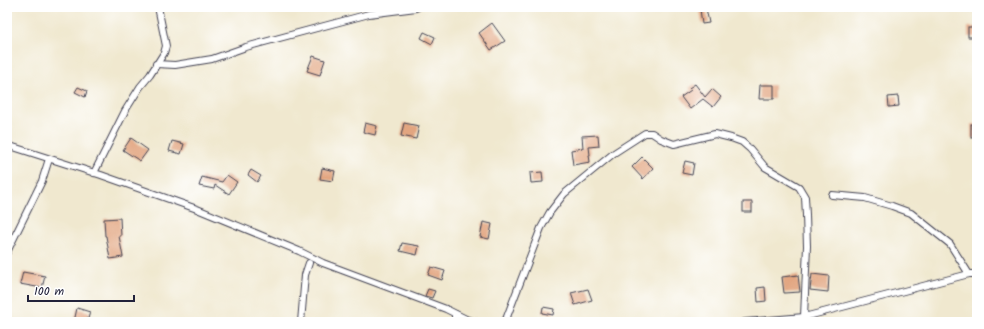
<svg xmlns="http://www.w3.org/2000/svg" width="984" height="329" font-family="Kalam,sans-serif">
<rect width="100%" height="100%" fill="#fff"/>
<filter id="ink" filterUnits="userSpaceOnUse"><feTurbulence type="fractalNoise" baseFrequency=".025" numOctaves="2"/><feDisplacementMap in="SourceGraphic" scale="8" xChannelSelector="R" yChannelSelector="G"/><feConvolveMatrix kernelMatrix="1 2 1 2 8 2 1 2 1" color-interpolation-filters="sRGB"/></filter>
<filter id="wash" filterUnits="userSpaceOnUse"><feTurbulence type="fractalNoise" baseFrequency=".012" numOctaves="4" result="noise"/><feDisplacementMap in="SourceGraphic" scale="16" xChannelSelector="R" yChannelSelector="G"/><feGaussianBlur stdDeviation="0.9" result="paint"/><feColorMatrix in="noise" values="0 0 0 0 0 0 0 0 0 0 0 0 0 0 0 0 0 1.4 0 .05"/><feComposite in="paint" operator="in"/></filter>
<g filter="url(#wash)">
<rect width="100%" height="100%" fill="#f0e8cf"/>
<g id="blocks">
<!-- building -->
<g fill="#e2a580">
<path d="M706,8l3,15 -7,1 -2,-15z"/>
<path d="M492,23l13,18 -14,9 -12,-17z"/>
<rect x="968" y="27" width="9" height="10"/>
<path d="M424,32l11,5 -3,7 -11,-6z"/>
<path d="M313,56l12,4 -5,15 -13,-4z"/>
<path d="M695,84l10,13 7,-8 9,8 -8,10 -10,-8 -13,10 -9,-12 10,-7 -2,-2z"/>
<path d="M760,85h14v14h-15z"/>
<path d="M78,87l9,4 -2,6 -10,-5z"/>
<path d="M898,96l1,10 -10,1 -1,-10z"/>
<path d="M365,123l12,3 -2,9 -12,-3z"/>
<path d="M404,123l15,3 -3,13 -15,-3z"/>
<rect x="971" y="124" width="6" height="14"/>
<path d="M598,135l1,11 -10,1 1,8h-1l1,7 -17,3 -2,-15 12,-2 -1,-12z"/>
<path d="M131,138l17,12 -8,11 -17,-11z"/>
<path d="M172,141l12,3 -3,10 -12,-3z"/>
<path d="M642,157l11,11 -10,11 -11,-12z"/>
<path d="M685,161l9,2 -2,12 -10,-2z"/>
<path d="M322,168l13,3 -2,10 -13,-2z"/>
<path d="M251,170l10,6 -4,6 -9,-7z"/>
<path d="M542,172l1,10 -12,1 -1,-10z"/>
<path d="M227,175l10,7 -8,12 -14,-9 -1,4 -15,-3 3,-9 20,5z"/>
<rect x="743" y="202" width="9" height="10"/>
<path d="M120,218l1,18h-2l4,21 -13,2 -4,-23h-1l-1,-17z"/>
<path d="M483,222l9,2 -3,15 -9,-2z"/>
<path d="M402,243l17,3 -2,9 -17,-4z"/>
<path d="M431,267l14,4 -3,9 -14,-5z"/>
<path d="M23,272l22,4 -3,12 -22,-4z"/>
<path d="M812,274l17,2 -1,16 -18,-2z"/>
<path d="M798,275l2,17 -16,1 -2,-16z"/>
<path d="M765,287l1,14 -8,1 -1,-14z"/>
<path d="M428,289l7,2 -3,7 -7,-2z"/>
<path d="M588,289l4,11 -17,5 -4,-12z"/>
<path d="M543,307l11,2 -1,6 -11,-2z"/>
<path d="M77,308l13,4 -3,10h-13z"/>
</g>
</g>
</g>
<g filter="url(#ink)">
<use href="#blocks" fill-opacity="0" stroke="#414051" stroke-width="1"/>
<g fill="none" stroke-linecap="round" stroke-linejoin="round">
<!-- street casing -->
<g stroke="#414051" stroke-width="8">
<g id="street">
<path d="M156,64l19,1 37,-6 34,-12 123,-33 47,-6 2,-1"/>
<path d="M7,145l94,30 96,34 102,42 24,12 123,46 22,11 8,2"/>
<path d="M94,173l31,-62 15,-24 10,-12 14,-22 2,-7 -8,-39"/>
<path d="M832,195l33,3 27,8 19,7 39,31 19,30"/>
<path d="M7,252l35,-71 7,-22"/>
<path d="M301,322l4,-47 4,-12"/>
<path d="M455,322v-8"/>
<path d="M505,322l36,-94 9,-16 14,-18 50,-41 31,-20h7l9,6 13,5 41,-10 16,4 11,4 8,7 15,18 34,20 6,10 1,18 1,31 -3,71"/>
<path d="M745,322l59,-5 165,-43h8"/>
</g>
</g>
<!-- street -->
<use href="#street" stroke="#fff" stroke-width="6"/>
</g>
</g>
<!-- margin -->
<rect width="984" height="329" fill="none" stroke="#fff" stroke-width="24"/>
<!-- scale -->
<path d="M28 295v6h106v-6" fill="none" stroke="#22223b" stroke-width="2"/>
<text x="34" y="295" font-size="12" fill="#22223b" stroke="#ffffff" stroke-width="3" paint-order="stroke">100 m</text>
</svg>
